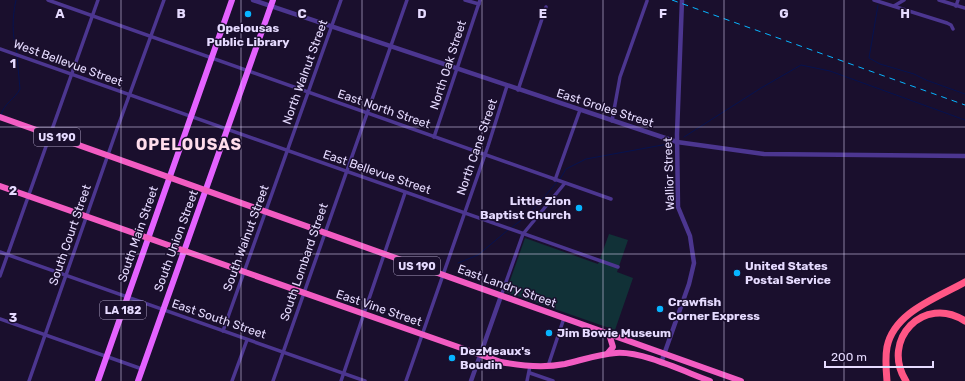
<svg xmlns="http://www.w3.org/2000/svg" width="965" height="381" font-family="Rubik,sans-serif">
<rect width="100%" height="100%" fill="#1a0f2d"/>
<!-- green -->
<path fill="#113137" d="M609,234l19,6 -11,32 16,6 -18,52 -109,-38 19,-54 73,26z"/>
<g fill="none" stroke-linecap="round" stroke-linejoin="round">
<!-- stream -->
<g stroke="#06124f" stroke-width="1">
<path d="M16,0c-4,17 -4,36 1,53"/>
<path d="M878,5l-9,53 11,6 34,10 12,6 39,14"/>
<path d="M1,115c3,-12 14,-16 19,-26l-3,-33"/>
<path d="M684,137l77,-49 40,-23 29,6 135,49"/>
<path d="M560,179l6,-10 20,-10 82,-15"/>
<path d="M511,228l18,-14 29,-33"/>
<path d="M458,263l20,-8 30,-25"/>
</g>
<!-- minor -->
<g stroke="#4c3690" stroke-width="3.5">
<path d="M48,0l563,199"/>
<path d="M465,0l14,4"/>
<path d="M874,0l73,23 4,2 2,4"/>
<path d="M939,0l26,8"/>
<path d="M894,6l10,-6"/>
<path d="M956,6l2,-6"/>
<path d="M0,49l618,218"/>
<path d="M518,90l28,-83"/>
<path d="M612,121l8,-44 27,-76"/>
<path d="M434,137l46,-137"/>
<path d="M555,180l25,-70"/>
<path d="M0,252l365,129"/>
<path d="M0,276l98,-276"/>
<path d="M501,296l22,-62 42,-51"/>
<path d="M0,319l142,50"/>
<path d="M223,331l118,-331"/>
<path d="M548,366l16,-48"/>
<path d="M530,373l23,8"/>
<path d="M29,381l88,-252 47,-129"/>
<path d="M232,381l15,-41"/>
<path d="M273,381l134,-381"/>
<path d="M341,381l64,-188"/>
<path d="M406,381l82,-235 19,-60"/>
<path d="M527,381l3,-15"/>
</g>
<!-- tertiary -->
<g stroke="#4c3690" stroke-width="4.5">
<path d="M253,0l424,142 87,12 201,2"/>
<path d="M661,363l28,-79 5,-21 -4,-27 -12,-29 -1,-73 5,-134"/>
<path d="M471,381l30,-85"/>
</g>
<!-- primary -->
<g stroke="#e462ff" stroke-width="6">
<path d="M98,381l134,-381"/>
<path d="M138,381l135,-381"/>
</g>
<!-- trunk -->
<g stroke="#f25cc2" stroke-width="6">
<path d="M0,117l741,264"/>
<path d="M0,186l501,176c21,4 43,6 64,2 17,-4 34,-10 51,-11 26,-2 69,19 94,28"/>
<path d="M608,353l5,-6 -4,-13"/>
</g>
<!-- motorway -->
<g stroke="#ff5685" stroke-width="7">
<path d="M887,381c-1,-11 -2,-23 0,-34 7,-35 50,-49 78,-65"/>
<path d="M906,381c-26,-41 18,-87 59,-60"/>
</g>
<!-- rail -->
<path stroke="#07b4ff" stroke-width="1" stroke-dasharray="6 5" stroke-linecap="butt" d="M672,0l293,105"/>
</g>
<!-- grid -->
<path fill="none" stroke="#e6dbff" stroke-width="1" stroke-opacity="0.55" d="M121,0v381M241,0v381M362,0v381M482,0v381M603,0v381M724,0v381M844,0v381M0,127h965M0,254h965"/>
<!-- markers -->
<g fill="#07b4ff" stroke="#1a0f2d" stroke-width="1.5">
<circle cx="248" cy="14" r="4"/>
<circle cx="579" cy="208" r="4"/>
<circle cx="737" cy="273" r="4"/>
<circle cx="660" cy="309" r="4"/>
<circle cx="549" cy="333" r="4"/>
<circle cx="452" cy="358" r="4"/>
</g>
<g text-anchor="middle" dominant-baseline="central" stroke-width="3" stroke-linejoin="round" paint-order="stroke">
<!-- shield labels -->
<g fill="#1a0f2d" stroke="#a99ec0" stroke-width="1">
<rect x="34" y="128" width="46" height="18" rx="3"/>
<rect x="394" y="257" width="46" height="18" rx="3"/>
<rect x="100" y="301" width="46" height="18" rx="3"/>
</g>
<g font-size="11" font-weight="bold" fill="#e6dbff">
<text x="57" y="137">US 190</text>
<text x="417" y="266">US 190</text>
<text x="123" y="310">LA 182</text>
</g>
<!-- poi labels -->
<g font-size="12" font-weight="bold" fill="#e6dbff" stroke="#1a0f2d" text-anchor="start">
<text x="248" y="28" text-anchor="middle">Opelousas<tspan x="248" dy="14">Public Library</tspan></text>
<text x="571" y="201" text-anchor="end">Little Zion<tspan x="571" dy="14">Baptist Church</tspan></text>
<text x="745" y="266">United States<tspan x="745" dy="14">Postal Service</tspan></text>
<text x="668" y="302">Crawfish<tspan x="668" dy="14">Corner Express</tspan></text>
<text x="557" y="333">Jim Bowie Museum</text>
<text x="460" y="351">DezMeaux's<tspan x="460" dy="14">Boudin</tspan></text>
</g>
<!-- street labels -->
<g font-size="12" fill="#e6dbff" stroke="#1a0f2d">
<text transform="translate(68 63) rotate(20)">West Bellevue Street</text>
<text transform="translate(448 65) rotate(-72)">North Oak Street</text>
<text transform="translate(305 72) rotate(-70)">North Walnut Street</text>
<text transform="translate(605 108) rotate(18)">East Grolee Street</text>
<text transform="translate(384 109) rotate(19)">East North Street</text>
<text transform="translate(477 147) rotate(-71)">North Cane Street</text>
<text transform="translate(377 172) rotate(19)">East Bellevue Street</text>
<text transform="translate(669 174) rotate(-92)">Wallior Street</text>
<text transform="translate(138 234) rotate(-71)">South Main Street</text>
<text transform="translate(70 235) rotate(-71)">South Court Street</text>
<text transform="translate(246 238) rotate(-70)">South Walnut Street</text>
<text transform="translate(176 241) rotate(-70)">South Union Street</text>
<text transform="translate(304 262) rotate(-71)">South Lombard Street</text>
<text transform="translate(507 286) rotate(20)">East Landry Street</text>
<text transform="translate(379 308) rotate(19)">East Vine Street</text>
<text transform="translate(219 319) rotate(19)">East South Street</text>
</g>
<!-- district labels -->
<g font-size="16" font-weight="bold" letter-spacing="1" fill="#ffddec" stroke="#1a0f2d">
<text x="189" y="144">OPELOUSAS</text>
</g>
</g>
<g font-size="13" text-anchor="middle" font-weight="bold" fill="#e6dbff" stroke="#1a0f2d" stroke-width="3" stroke-linejoin="round" paint-order="stroke">
<text x="60" y="18">A</text>
<text x="181" y="18">B</text>
<text x="302" y="18">C</text>
<text x="422" y="18">D</text>
<text x="543" y="18">E</text>
<text x="663" y="18">F</text>
<text x="784" y="18">G</text>
<text x="905" y="18">H</text>
<text x="13" y="68">1</text>
<text x="13" y="195">2</text>
<text x="13" y="322">3</text>
</g>
<!-- scale -->
<path d="M825 361v6h108v-6" fill="none" stroke="#e6dbff" stroke-width="2"/>
<text x="831" y="361" font-size="12" fill="#e6dbff" stroke="#1a0f2d" stroke-width="3" paint-order="stroke">200 m</text>
</svg>
